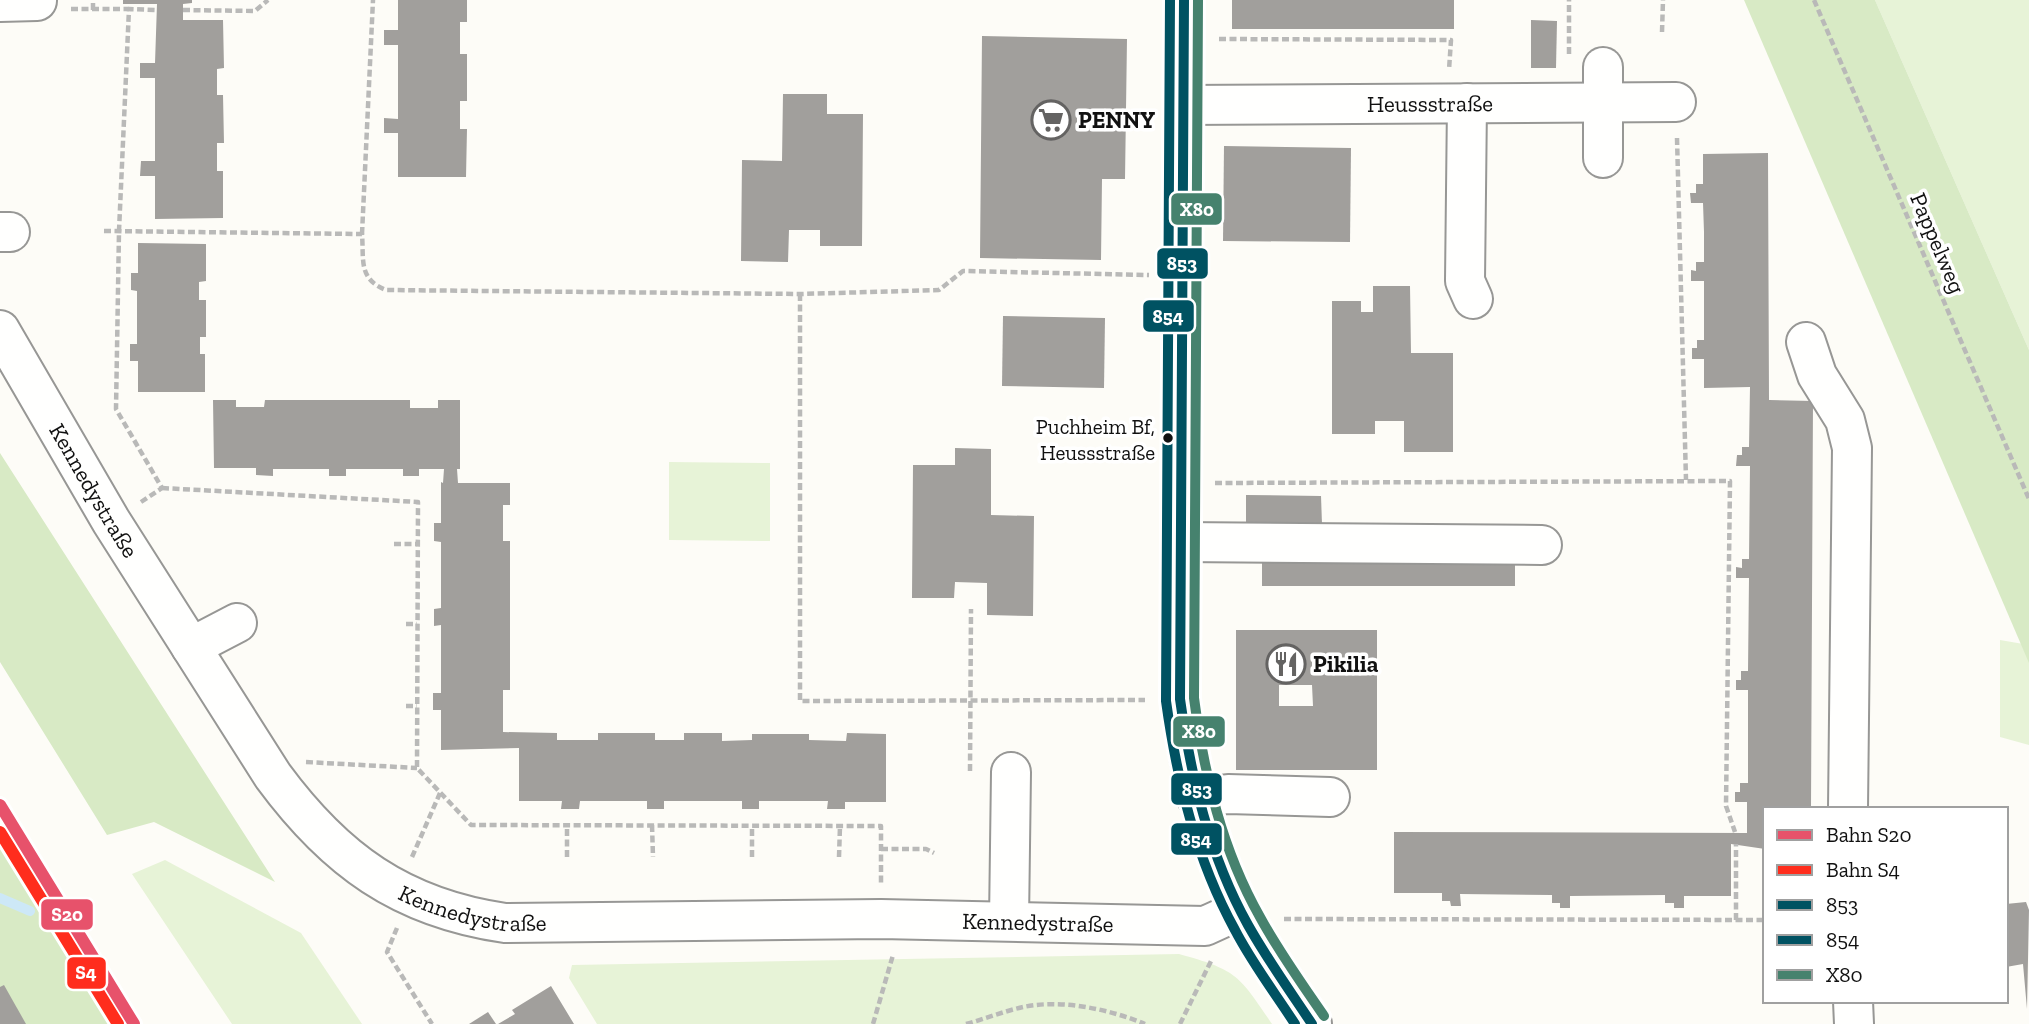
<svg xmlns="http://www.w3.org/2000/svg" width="2029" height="1024" font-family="'Zilla Slab',serif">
<rect width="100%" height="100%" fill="#fdfcf7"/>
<!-- green -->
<g fill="#e7f3d7">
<path d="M1875,0h154v350z"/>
<path d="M669,462l101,1v78l-101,-1z"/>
<path d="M2000,640l29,5v100l-29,-8z"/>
<path d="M165,860l136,73 61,91h-130l-100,-150z"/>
<path d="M1179,954c58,16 60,21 93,70h-675l-28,-46 3,-13z"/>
</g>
<!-- forest -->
<g fill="#d8eac5">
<path d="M1744,0h131l154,350v313z"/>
<path d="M0,453l275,429 -121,-60 -47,13 -107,-173z"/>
<path d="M0,840l111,184h-111z"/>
</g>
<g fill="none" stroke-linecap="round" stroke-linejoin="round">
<!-- stream -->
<path stroke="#cde8f7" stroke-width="10" d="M0,898l30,13"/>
</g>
<!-- building -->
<g fill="#a19f9c" fill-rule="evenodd">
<path d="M123,0h69v3l-9,1v16h40l1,48 -7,1v26h6l1,48h-7v28h6v47l-68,1v-43h-15l1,-15h14v-83h-15v-15h15l2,-59h-34z"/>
<path d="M398,0h69v22h-7v32h7v47h-7v28h7l-1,48h-68v-44h-14v-15l14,1v-74h-14v-15h14z"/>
<rect x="1232" y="0" width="222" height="29"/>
<path d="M1531,20l26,1 -1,47h-25z"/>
<path d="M982,36l145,3 -2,140h-23l-1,81 -121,-2z"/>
<path d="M783,94h44v20h36l-1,132h-42v-16h-31l-1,32 -47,-1 1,-101 40,1z"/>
<path d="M1224,146l127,2 -1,94 -127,-1z"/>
<path d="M1768,153l1,247 44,1 -2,408h-46v40l-34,-5v52h-47v12h-10v-5h-9v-8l-95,1v12h-10v-5h-8v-8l-92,-1 1,12h-10l-1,-5h-8v-8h-48v-61l353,1v-31h-12v-10h5v-9h8v-93h-12v-10h5v-9h7l1,-93h-13v-11l6,1v-9h7l1,-93h-14l1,-11h5v-8h7l1,-60 -46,1v-29h-12v-11h5v-8h7v-59h-13v-11l5,1v-9h8v-30l-1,-29h-12l-1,-10h6v-9h7v-30z"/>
<path d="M138,243l68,1v37l-7,1v18h7v37h-6v17h5v38h-67v-31h-8v-17h7v-53l-6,-1v-17h7z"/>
<path d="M1373,286h37l1,67h42v99h-49v-31h-29v13h-43v-133h29v11h12z"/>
<path d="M1003,316l102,2 -1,70 -102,-2z"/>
<path d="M213,400h23v7h28l1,-7h145v8h28v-8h22v69h-3l1,14h52v22h-7v36h7v149h-7v42l54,1v7h41v-7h57v7h29v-7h38v8l30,-1v-6h57v6l37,1 1,-8 39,1v68h-41v7h-18l1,-8h-69v8h-17v-8h-78v8h-17v-8h-67l-1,8h-18l1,-8h-43v-53l-78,2v-40h-8v-17h8v-68l-7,1v-17l7,-1v-66l-7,-1v-18h7v-41l2,1 1,-14h-25v7h-16v-7h-57v7h-17v-7h-56v7l-17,-1v-7h-42z"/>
<path d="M955,448l36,1v66l43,1 -1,100 -46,-1v-32l-32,-1 -1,16h-42l1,-133h42z"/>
<path d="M1246,495l75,1 1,28h-76z"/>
<path d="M1515,557v29h-253v-28z"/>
<path d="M1236,630h141v140h-141zM1279,685h33l1,21h-34z"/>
<path d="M2026,902l3,8 -2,99 -4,-45 -17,3v-63z"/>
<path d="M4,985l22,39h-26v-37z"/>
<path d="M551,986l23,38h-76l17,-10 -3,-4z"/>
<path d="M488,1012l8,12h-27z"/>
</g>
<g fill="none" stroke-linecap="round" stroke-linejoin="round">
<!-- minor casing -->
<g stroke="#979795" stroke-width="42">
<g id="minor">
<path d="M1184,0l-4,699c9,74 27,145 60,211 20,40 48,77 72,114"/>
<path d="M0,2l37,-1"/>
<path d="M1603,67v91"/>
<path d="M1467,103l-2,178 8,18"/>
<path id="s1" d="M1183,105l493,-3"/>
<path d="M0,232h10"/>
<path id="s2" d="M0,330l111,191 162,255c62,84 128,132 232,147l376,-4 324,7 35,-16"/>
<path d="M1806,342l11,33 28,45 7,28 -4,361"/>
<path d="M1180,542l362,3"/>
<path d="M191,647l46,-24"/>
<path d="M1197,798l31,-4 102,3"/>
<path d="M1009,921l2,-149"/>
<path d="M1853,1001l1,23"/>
</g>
</g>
<!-- path -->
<g stroke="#b9b9b8" stroke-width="4.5" stroke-dasharray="7 3.5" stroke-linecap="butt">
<path d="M1814,0l215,499"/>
<path d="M71,9h58"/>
<path d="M93,10v-10"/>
<path d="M183,10l72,1 13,-11"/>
<path d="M1662,32l1,-32"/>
<path d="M1219,39l232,1 -2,30"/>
<path d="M1569,54v-54"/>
<path d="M1677,138l9,342"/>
<path d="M104,231l258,3c2,26 -4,45 24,56l414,4 139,-4 24,-19 186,4"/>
<path d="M362,234l11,-234"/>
<path d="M800,294v407l345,-1"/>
<path d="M1215,483l515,-2 -4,325 9,26"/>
<path d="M162,488l256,14 -1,266 54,57 410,1v58"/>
<path d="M141,502l21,-14 -46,-79 3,-178 10,-222 28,1"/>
<path d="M394,544h23"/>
<path d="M406,624h11"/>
<path d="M406,706h11"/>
<path d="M306,762l111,6"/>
<path d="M970,771l1,-162"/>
<path d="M652,825l1,32"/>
<path d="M881,849h45l8,4"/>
<path d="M412,857l28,-64"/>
<path d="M567,857v-32"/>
<path d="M752,857v-31"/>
<path d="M839,857l1,-31"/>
<path d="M1284,919l481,1"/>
<path d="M1736,920v-76"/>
<path d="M397,928l-10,24 45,72"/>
<path d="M873,1024l20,-69"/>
<path d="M966,1024c18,-5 36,-12 53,-16 39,-10 90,1 126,16"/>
<path d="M1180,1024l32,-65"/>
</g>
<!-- minor -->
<use href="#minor" stroke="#fffffe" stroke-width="38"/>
<!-- bus-1 casing -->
<g stroke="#fff" stroke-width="16">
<path id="bus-1" d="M1184,0l-4,699c11,78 29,156 68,226 19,34 42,66 64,99"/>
</g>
<!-- bus-2 casing -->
<g stroke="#fff" stroke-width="16">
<path id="bus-2" d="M1170,0l-4,701c11,79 30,158 69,229 17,33 40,63 60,94"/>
</g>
<!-- bus-3 casing -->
<g stroke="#fff" stroke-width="16">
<path id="bus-3" d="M1198,0l-4,698c10,76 28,152 66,219 19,35 42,67 64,99"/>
</g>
<!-- bus-1 -->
<use href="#bus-1" stroke="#005262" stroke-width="10"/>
<!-- bus-2 -->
<use href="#bus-2" stroke="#005262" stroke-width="10"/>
<!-- bus-3 -->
<use href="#bus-3" stroke="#46826e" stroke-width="10"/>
<!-- rail-1 casing -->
<g stroke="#fff" stroke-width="18">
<path id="rail-1" d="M0,805l134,219"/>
</g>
<!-- rail-2 casing -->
<g stroke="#fff" stroke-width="18">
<path id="rail-2" d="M0,832l118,192"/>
</g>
<!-- rail-1 -->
<use href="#rail-1" stroke="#e7526b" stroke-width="12"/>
<!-- rail-2 -->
<use href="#rail-2" stroke="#ff2d1d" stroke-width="12"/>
</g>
<!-- icons -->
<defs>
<g id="supermarket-ring" transform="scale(2.0125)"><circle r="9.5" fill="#fff" stroke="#646362" stroke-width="1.5"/><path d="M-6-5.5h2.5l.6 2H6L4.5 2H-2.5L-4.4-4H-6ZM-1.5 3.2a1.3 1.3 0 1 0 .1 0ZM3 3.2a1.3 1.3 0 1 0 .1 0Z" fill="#646362"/></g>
<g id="restaurant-ring" transform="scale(2.0125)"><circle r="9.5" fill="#fff" stroke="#646362" stroke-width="1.5"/><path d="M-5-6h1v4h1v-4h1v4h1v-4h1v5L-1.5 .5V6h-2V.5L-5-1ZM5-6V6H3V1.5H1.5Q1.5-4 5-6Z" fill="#646362"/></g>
</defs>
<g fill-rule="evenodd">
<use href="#supermarket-ring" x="1051" y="120"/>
<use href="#restaurant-ring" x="1286" y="664"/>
</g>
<!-- markers -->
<circle fill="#111" stroke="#fff" stroke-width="2.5" cx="1168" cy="438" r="6"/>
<g text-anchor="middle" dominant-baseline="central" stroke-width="7" stroke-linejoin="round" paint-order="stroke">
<!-- bus labels -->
<g font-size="21" fill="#111" stroke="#fff" text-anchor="end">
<text x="1155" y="426">Puchheim Bf,<tspan x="1155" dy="26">Heussstraße</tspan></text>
</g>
<!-- street labels -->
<g font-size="23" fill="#111" stroke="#fff">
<text stroke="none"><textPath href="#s1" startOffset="247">Heussstraße</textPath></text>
<text transform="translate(1938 243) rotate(67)">Pappelweg</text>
<text stroke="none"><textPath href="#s2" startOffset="186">Kennedystraße</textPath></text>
<text stroke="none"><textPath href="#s2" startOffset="772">Kennedystraße</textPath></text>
<text stroke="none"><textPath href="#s2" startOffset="1339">Kennedystraße</textPath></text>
</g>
<!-- poi labels -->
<g font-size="23" font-weight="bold" fill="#111" stroke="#fff" text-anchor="start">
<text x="1078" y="120">PENNY</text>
<text x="1313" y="664">Pikilia</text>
</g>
</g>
<g stroke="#fff" stroke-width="2.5">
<rect x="1170" y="192" width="53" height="34" rx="7" fill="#46826e"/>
<rect x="1156" y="247" width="53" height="33" rx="7" fill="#005262"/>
<rect x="1142" y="299" width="53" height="34" rx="7" fill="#005262"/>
<rect x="1172" y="715" width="54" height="33" rx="7" fill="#46826e"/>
<rect x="1170" y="772" width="53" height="34" rx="7" fill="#005262"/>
<rect x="1170" y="822" width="53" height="34" rx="7" fill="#005262"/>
<rect x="40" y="898" width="54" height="33" rx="7" fill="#e7526b"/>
<rect x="66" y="956" width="41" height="34" rx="7" fill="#ff2d1d"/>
</g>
<g font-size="19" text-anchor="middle" font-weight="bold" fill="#fff">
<text x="1197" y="216">X80</text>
<text x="1182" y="270">853</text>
<text x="1168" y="323">854</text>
<text x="1199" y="738">X80</text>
<text x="1197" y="796">853</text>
<text x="1196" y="846">854</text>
<text x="67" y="921">S20</text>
<text x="86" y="979">S4</text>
</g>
<!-- legend -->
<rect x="1763" y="807" width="245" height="196" fill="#ffffff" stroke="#a0a0a0" stroke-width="2"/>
<rect x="1777" y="830" width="35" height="10" fill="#e7526b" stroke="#a0a0a0" stroke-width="2"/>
<text x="1826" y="842" font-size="21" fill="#111111">Bahn S20</text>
<rect x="1777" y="865" width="35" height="10" fill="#ff2d1d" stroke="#a0a0a0" stroke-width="2"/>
<text x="1826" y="877" font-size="21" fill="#111111">Bahn S4</text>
<rect x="1777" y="900" width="35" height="10" fill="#005262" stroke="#a0a0a0" stroke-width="2"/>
<text x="1826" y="912" font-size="21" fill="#111111">853</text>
<rect x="1777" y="935" width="35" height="10" fill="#005262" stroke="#a0a0a0" stroke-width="2"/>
<text x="1826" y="947" font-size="21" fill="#111111">854</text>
<rect x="1777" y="970" width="35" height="10" fill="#46826e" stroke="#a0a0a0" stroke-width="2"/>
<text x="1826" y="982" font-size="21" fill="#111111">X80</text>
</svg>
